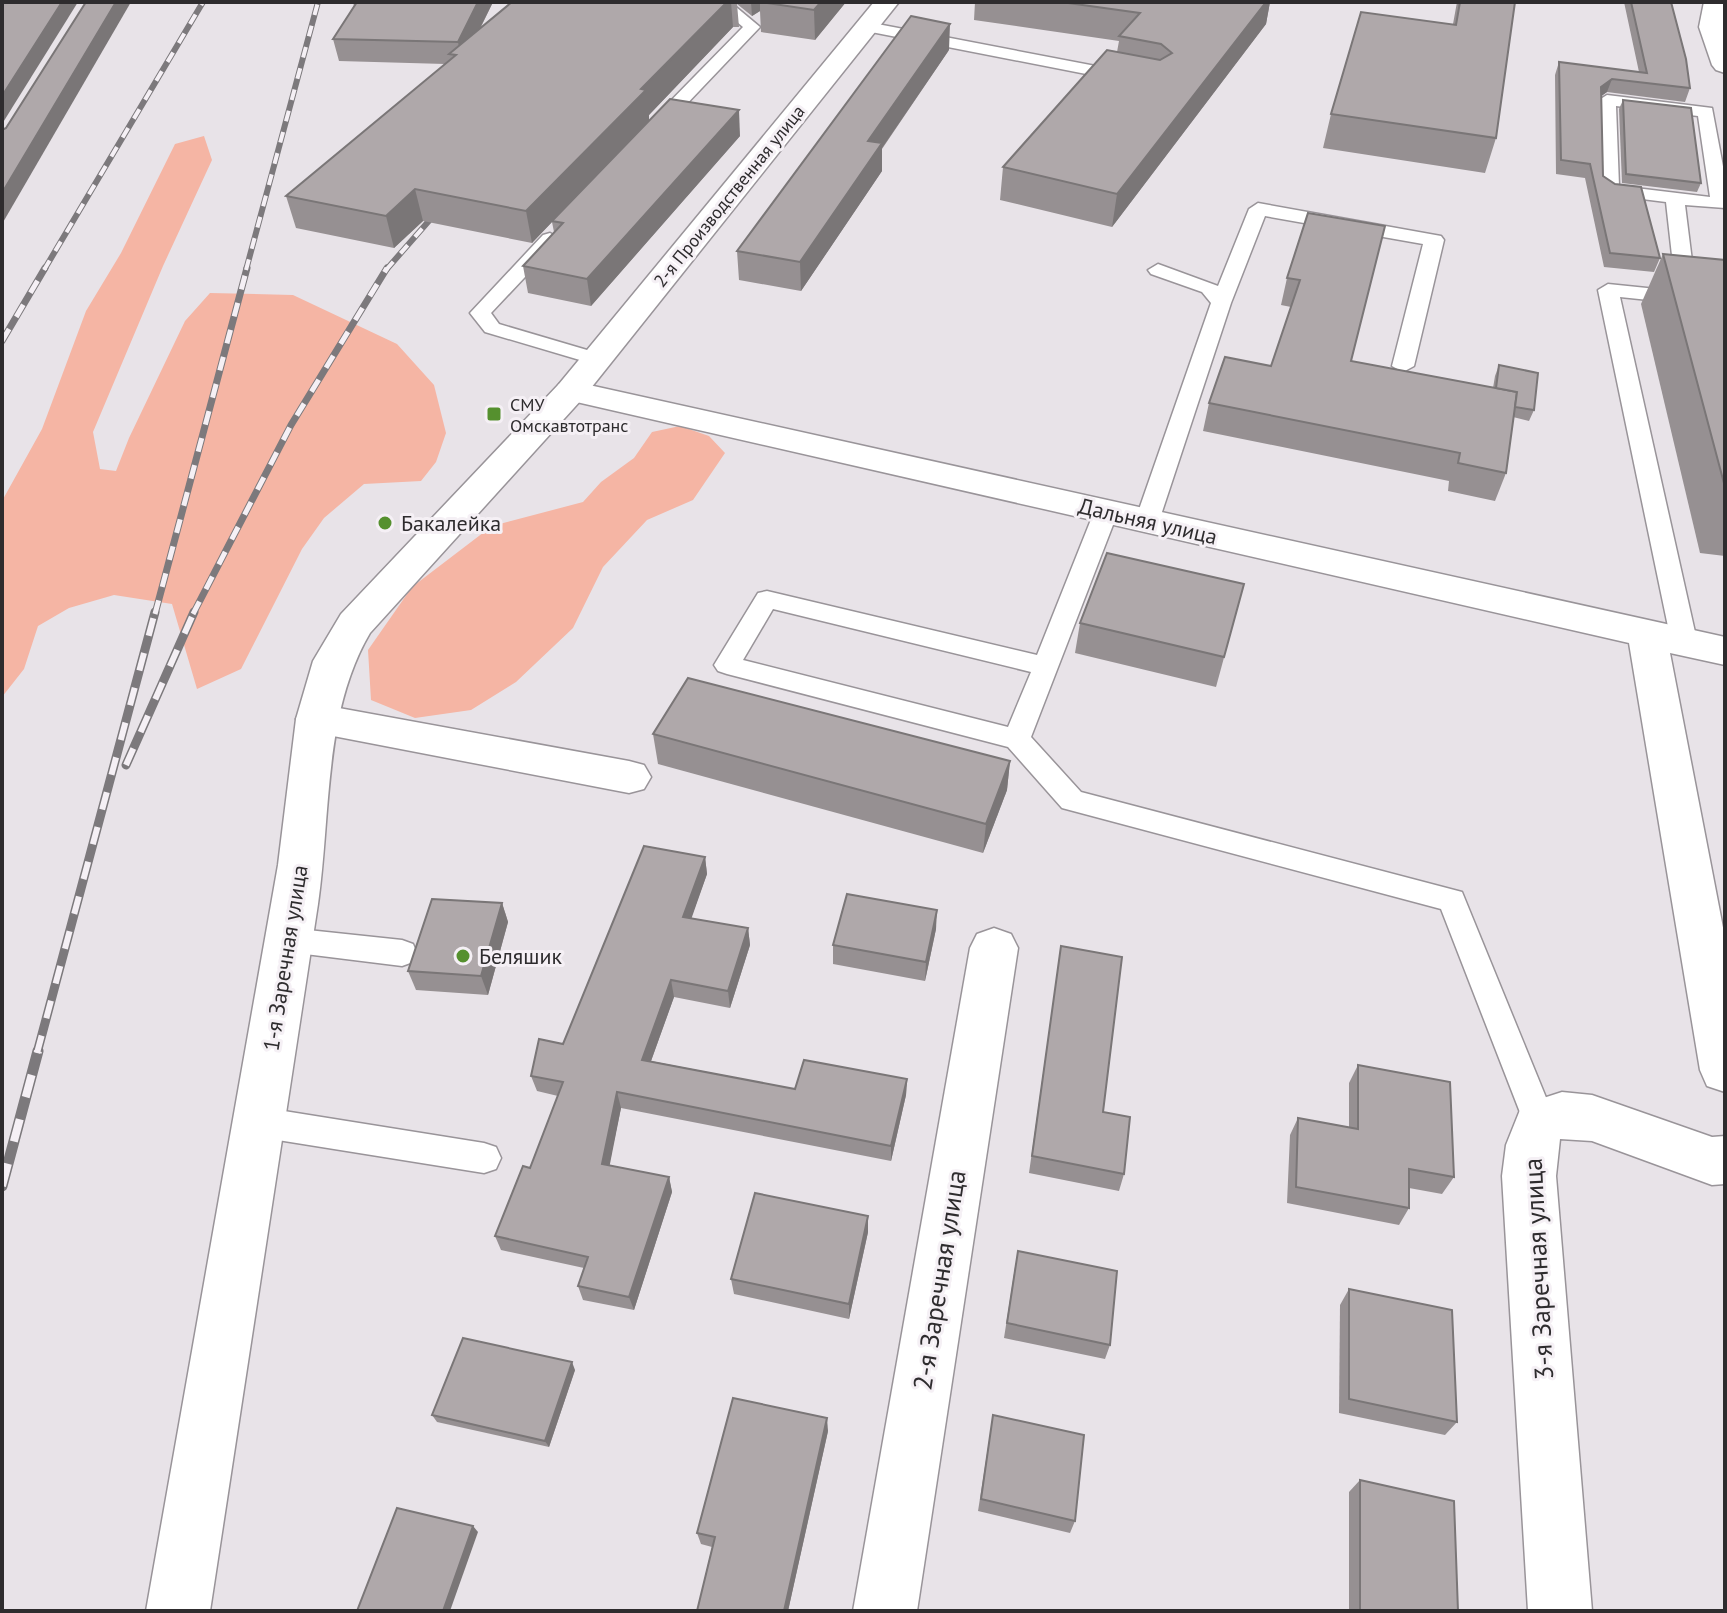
<svg xmlns="http://www.w3.org/2000/svg" width="1727" height="1613" font-family="'PT Sans',sans-serif">
<rect width="100%" height="100%" fill="#e8e3e8"/>
<!-- green -->
<g fill="#f5b5a4">
<path d="M204,136l8,24 -49,106 -70,166 7,37 16,2 13,-33 56,-117 25,-28 83,2 104,49 37,41 12,48 -10,29 -15,19 -57,3 -40,34 -22,31 -61,120 -44,20 -25,-85 -58,-9 -45,13 -31,18 -14,43 -22,28v-196l40,-72 44,-118 35,-58 54,-109z"/>
<path d="M680,426l29,10 16,17 -32,47 -46,20 -44,47 -30,61 -57,54 -45,28 -56,8 -44,-18 -3,-50 44,-63 80,-61 91,-24 18,-20 33,-24 18,-26z"/>
</g>
<g fill="none" stroke-linecap="round" stroke-linejoin="round">
<!-- service casing -->
<g stroke="#999499" stroke-width="3">
<g id="service">
<path d="M713,2h17l30,25 -99,104h-12l-3,-4 3,-4 94,-96z"/>
<path d="M867,22l260,50 8,5 -8,5 -266,-52 -2,-3z"/>
<path d="M1607,95l105,13 13,69v31l-40,-3 11,88 29,3v12l-105,-11 77,344 -4,6 -9,3 -9,-3 -4,-6 -73,-351 10,-6 68,7 -10,-89 -56,-7 -9,-5 -2,-90zM1616,106l82,10 12,81 -91,-11z"/>
<path d="M1258,203l183,33 3,4 -30,126 -11,6 -11,-6 31,-122 -158,-28 -34,87 -72,218 -4,5h-16l-4,-5 76,-218 -9,-11 -51,-18 -3,-4 10,-6 60,22 31,-77z"/>
<path d="M550,233l10,6 -3,4 -66,70 8,11 105,31 3,4 -3,4h-14l-105,-31 -15,-19 73,-78z"/>
<path d="M1106,505l8,2 4,5 -87,225 50,55 381,100 94,230 -4,11 -12,4 -12,-4 -87,-224 -379,-101 -54,-61 -281,-73 -9,-3 -4,-6 44,-72 9,-2 270,64 57,-143 4,-5zM773,609l258,63 -23,55 -265,-67z"/>
<path d="M289,928l113,12 11,4 4,9 -4,9 -11,4 -113,-14 -11,-3 -4,-9 4,-9z"/>
<path d="M259,1107l225,36 12,4 5,11 -5,11 -12,4 -225,-36 -12,-4 -4,-11 4,-11z"/>
</g>
</g>
<!-- minor casing -->
<g stroke="#999499" stroke-width="3">
<g id="minor">
<path d="M1704,2h21v71l-9,-3 -4,-5 -13,-38z"/>
<path d="M571,381l1154,256v28l-55,-12 55,285v154l-18,-6 -7,-16 -71,-427 -1070,-245 -5,-7 5,-7z"/>
<path d="M317,704l312,57 15,4 7,12 -7,12 -15,4 -327,-63 -6,-11 6,-11z"/>
<path d="M994,928l17,6 7,14 -101,663h-64l117,-663 7,-14z"/>
<path d="M1562,1092l30,3 120,42 13,-1v48l-13,1 -120,-44 -32,-2 -4,37 36,435h-64l-26,-435 4,-31 16,-40z"/>
</g>
</g>
<!-- tertiary casing -->
<g stroke="#999499" stroke-width="3">
<path id="tertiary" d="M874,2h25l-316,396 -213,235c-47,80 -39,182 -52,271 -36,236 -72,471 -108,707h-64l132,-746 18,-146 17,-58 28,-47 218,-230z"/>
</g>
<!-- service -->
<use href="#service" fill="#fff" fill-rule="evenodd"/>
<!-- minor -->
<use href="#minor" fill="#fff" fill-rule="evenodd"/>
<!-- tertiary -->
<use href="#tertiary" fill="#fff" fill-rule="evenodd"/>
<!-- rail-far3 casing -->
<g stroke="#7c797c" stroke-width="6">
<g id="rail-far3">
<path d="M44,270l159,-268"/>
<path d="M246,270l72,-268"/>
<path d="M386,270l55,-63"/>
</g>
</g>
<!-- rail-far2 casing -->
<g stroke="#7c797c" stroke-width="7">
<g id="rail-far2">
<path d="M2,341l43,-73"/>
<path d="M155,614l92,-346"/>
<path d="M193,614l98,-189 96,-157"/>
</g>
</g>
<!-- rail-far1 casing -->
<g stroke="#7c797c" stroke-width="9">
<g id="rail-far1">
<path d="M126,765l68,-153"/>
<path d="M37,1053l118,-441"/>
</g>
</g>
<!-- rail casing -->
<g stroke="#7c797c" stroke-width="11">
<path id="rail" d="M2,1186l36,-135"/>
</g>
<!-- rail-far3 -->
<use href="#rail-far3" stroke="#f5f0f5" stroke-width="4" stroke-dasharray="11" stroke-linecap="butt"/>
<!-- rail-far2 -->
<use href="#rail-far2" stroke="#f5f0f5" stroke-width="5" stroke-dasharray="14" stroke-linecap="butt"/>
<!-- rail-far1 -->
<use href="#rail-far1" stroke="#f5f0f5" stroke-width="6" stroke-dasharray="18" stroke-linecap="butt"/>
<!-- rail -->
<use href="#rail" stroke="#f5f0f5" stroke-width="8" stroke-dasharray="23" stroke-linecap="butt"/>
</g>
<!-- wall -->
<g fill="#969092">
<path d="M353,2h140l-13,27 32,-27h334l-31,38 -54,-8 -1,-21 -8,5 -15,-12 2,23h-6l-84,88v5l91,16 -149,170 -63,-13 -5,-27 31,-34 -2,-10 -20,21 -109,-22 -29,27 -98,-20 -10,-32 159,-132 -106,-3 -6,-22 21,-33z"/>
<path d="M975,2h295l-4,22 -154,203 -112,-27 3,-33 114,-115 2,-11 -145,-21z"/>
<path d="M1457,2h58l-19,136 -11,35 -162,-25 8,-34 122,-90z"/>
<path d="M1624,2h47l19,86 -5,14 -78,-10 -6,4 2,80 57,82 -6,14 -50,-5 -19,-89 -29,-4 -1,-99 4,-13 80,10z"/>
<path d="M949,50l-67,99v22l-81,120 -62,-11 -2,-29z"/>
<path d="M1623,100l78,83 -4,9 -75,-9 -3,-74z"/>
<path d="M1308,213l43,148 142,27 2,-12 4,-11 35,45 -5,11 -16,-4 -7,56 -11,28 -47,-10 1,-10 -246,-50 6,-28 62,-37 20,-59 -10,-2 6,-27z"/>
<path d="M1663,254l62,6v296l-25,-3 -59,-249z"/>
<path d="M1244,584l-28,103 -141,-34 5,-30z"/>
<path d="M653,734l357,27 -3,29 -24,63 -325,-89z"/>
<path d="M705,857l2,17 -16,44 57,10 2,17 -20,63 -56,-11 -23,64 144,28 112,-10 -1,16 -15,66 -270,-53 -12,57 60,12 3,15 -38,118 -51,-10 -5,-14 6,-18 -83,-18 -6,-14 35,-68 28,-72 -21,-5 -6,-15 32,-32z"/>
<path d="M502,903l6,19 -20,73 -72,-5 -8,-19z"/>
<path d="M936,929l-11,52 -92,-17v-19z"/>
<path d="M1061,946l42,166 21,62 -5,17 -90,-18z"/>
<path d="M1358,1065l96,112 -12,17 -33,-6v20l-10,17 -112,-22 3,-68 8,-17 51,9v-44z"/>
<path d="M868,1232l-19,87 -115,-25 -3,-15z"/>
<path d="M1015,1267l95,78 -5,14 -101,-21z"/>
<path d="M1349,1289l108,133 -12,13 -106,-22 1,-108z"/>
<path d="M575,1370l-26,77 -112,-25 -5,-7z"/>
<path d="M993,1415l82,106 -5,12 -92,-22z"/>
<path d="M828,1431l-40,180h-91l15,-64 -11,-3 -4,-11z"/>
<path d="M1360,1480l98,131h-109v-119z"/>
</g>
<!-- shaded-wall -->
<g fill="#7a7677">
<path d="M62,2h16l-76,122v-28z"/>
<path d="M116,2h15l-129,222v-31z"/>
<path d="M478,2h15l-31,62 -4,-22z"/>
<path d="M727,2h4l2,25 -84,88v5l-117,123 -6,-32 115,-122z"/>
<path d="M751,2h9v9l-8,5z"/>
<path d="M821,2h25l-31,38 -1,-30z"/>
<path d="M1266,2h4l-4,22 -154,203 5,-33z"/>
<path d="M950,24l-1,26 -67,98v23l-81,120 -1,-29 68,-121z"/>
<path d="M1612,79l-5,13 -11,8 5,-13z"/>
<path d="M739,110l1,26 -149,170 -4,-27z"/>
<path d="M415,189l8,32 -29,27 -8,-32z"/>
<path d="M1010,761l-3,29 -24,63 3,-29z"/>
<path d="M705,857l2,17 -21,60 -3,-17z"/>
<path d="M502,903l6,19 -20,73 -7,-19z"/>
<path d="M937,910l-1,19 -11,52 1,-19z"/>
<path d="M748,928l2,17 -20,63 -2,-17z"/>
<path d="M671,980l3,17 -28,78 -4,-15z"/>
<path d="M907,1079l-1,16 -15,66v-15z"/>
<path d="M617,1092l4,16 -14,71 -5,-15z"/>
<path d="M669,1177l3,15 -38,118 -5,-13z"/>
<path d="M868,1216v16l-19,87v-15z"/>
<path d="M572,1362l3,8 -26,77 -4,-6z"/>
<path d="M827,1418l1,13 -40,180h-4z"/>
<path d="M473,1526l5,6 -28,79h-7z"/>
</g>
<!-- building -->
<g fill="#afa8aa" stroke="#7a7677" stroke-width="2">
<path d="M2,2h60l-60,94z"/>
<path d="M86,2h30l-114,191v-63l4,-2z"/>
<path d="M357,2h121l-20,40 -125,-3z"/>
<path d="M512,2h215l-86,87 5,1 -120,121 -111,-22 -29,27 -100,-20 170,-141 -7,-1z"/>
<path d="M760,2h61l-7,8z"/>
<path d="M1061,2h205l-149,192 -114,-27 104,-117 53,10 12,-7 -11,-9 -42,-8 21,-23z"/>
<path d="M1460,2h55l-19,136 -165,-24 30,-102 95,13z"/>
<path d="M1631,2h40l15,57 4,29 -78,-9 -11,8 2,89 12,8 26,3 19,71 -50,-5 -20,-89 -29,-4 -2,-98 88,11z"/>
<path d="M911,16l39,8 -82,117 14,2 -82,119 -63,-11z"/>
<path d="M670,99l69,11 -152,169 -64,-13 40,-43 -11,-2z"/>
<path d="M1623,100l68,8 10,75 -75,-9z"/>
<path d="M1308,213l77,13 -34,135 166,31 -11,81 -48,-10 2,-10 -251,-50 16,-46 46,9 29,-86 -13,-2z"/>
<path d="M1663,254l62,6v227z"/>
<path d="M1499,365l39,8 -4,37 -19,-3 2,-15 -21,-4z"/>
<path d="M1107,553l137,31 -20,73 -144,-34z"/>
<path d="M688,678l322,83 -24,63 -333,-90z"/>
<path d="M644,846l61,11 -22,60 65,11 -20,63 -57,-11 -29,80 153,29 9,-29 103,19 -16,67 -274,-54 -15,72 67,13 -40,120 -51,-11 10,-29 -93,-21 28,-70 7,2 33,-86 -32,-6 8,-37 24,5z"/>
<path d="M847,894l90,16 -11,52 -93,-17z"/>
<path d="M432,899l70,4 -21,73 -73,-5z"/>
<path d="M1061,946l61,11 -19,155 27,5 -6,57 -92,-18z"/>
<path d="M1358,1065l92,17 4,95 -45,-8v39l-113,-21 2,-69 60,11z"/>
<path d="M755,1193l113,23 -19,88 -118,-25z"/>
<path d="M1018,1251l99,20 -7,74 -103,-22z"/>
<path d="M1349,1289l103,21 5,112 -108,-23z"/>
<path d="M463,1338l109,24 -27,79 -113,-26z"/>
<path d="M733,1398l94,20 -43,193h-87l18,-74 -18,-4z"/>
<path d="M993,1415l91,20 -9,86 -94,-22z"/>
<path d="M1360,1480l94,21 4,110h-98z"/>
<path d="M397,1508l76,18 -30,85h-86z"/>
</g>
<!-- markers -->
<g fill="#55902e" stroke="#f5f0f5" stroke-width="3">
<rect x="486" y="406" width="16" height="16" rx="4"/>
<circle cx="385" cy="523" r="8"/>
<circle cx="463" cy="956" r="8"/>
</g>
<g text-anchor="middle" dominant-baseline="central" stroke-width="6" stroke-linejoin="round" paint-order="stroke">
<!-- far-street labels -->
<g font-size="18" fill="#2e2c2e" stroke="#f5f0f5">
<text transform="translate(729 196) rotate(-51)">2-я Производственная улица</text>
</g>
<!-- far-poi labels -->
<g font-size="18" fill="#2e2c2e" stroke="#f5f0f5" text-anchor="start">
<text x="510" y="404">СМУ<tspan x="510" dy="21">Омскавтотранс</tspan></text>
</g>
<!-- street labels -->
<g font-size="22" fill="#2e2c2e" stroke="#f5f0f5">
<text transform="translate(1148 521) rotate(13)">Дальняя улица</text>
<text transform="translate(285 958) rotate(-81)">1-я Заречная улица</text>
</g>
<!-- poi labels -->
<g font-size="22" fill="#2e2c2e" stroke="#f5f0f5" text-anchor="start">
<text x="401" y="523">Бакалейка</text>
<text x="479" y="956">Беляшик</text>
</g>
<!-- near-street labels -->
<g font-size="26" fill="#2e2c2e" stroke="#f5f0f5">
<text transform="translate(1538 1269) rotate(-93)">3-я Заречная улица</text>
<text transform="translate(939 1280) rotate(-81)">2-я Заречная улица</text>
</g>
</g>
<!-- border -->
<rect width="1727" height="1613" fill="none" stroke="#2e2c2e" stroke-width="8"/>
</svg>
